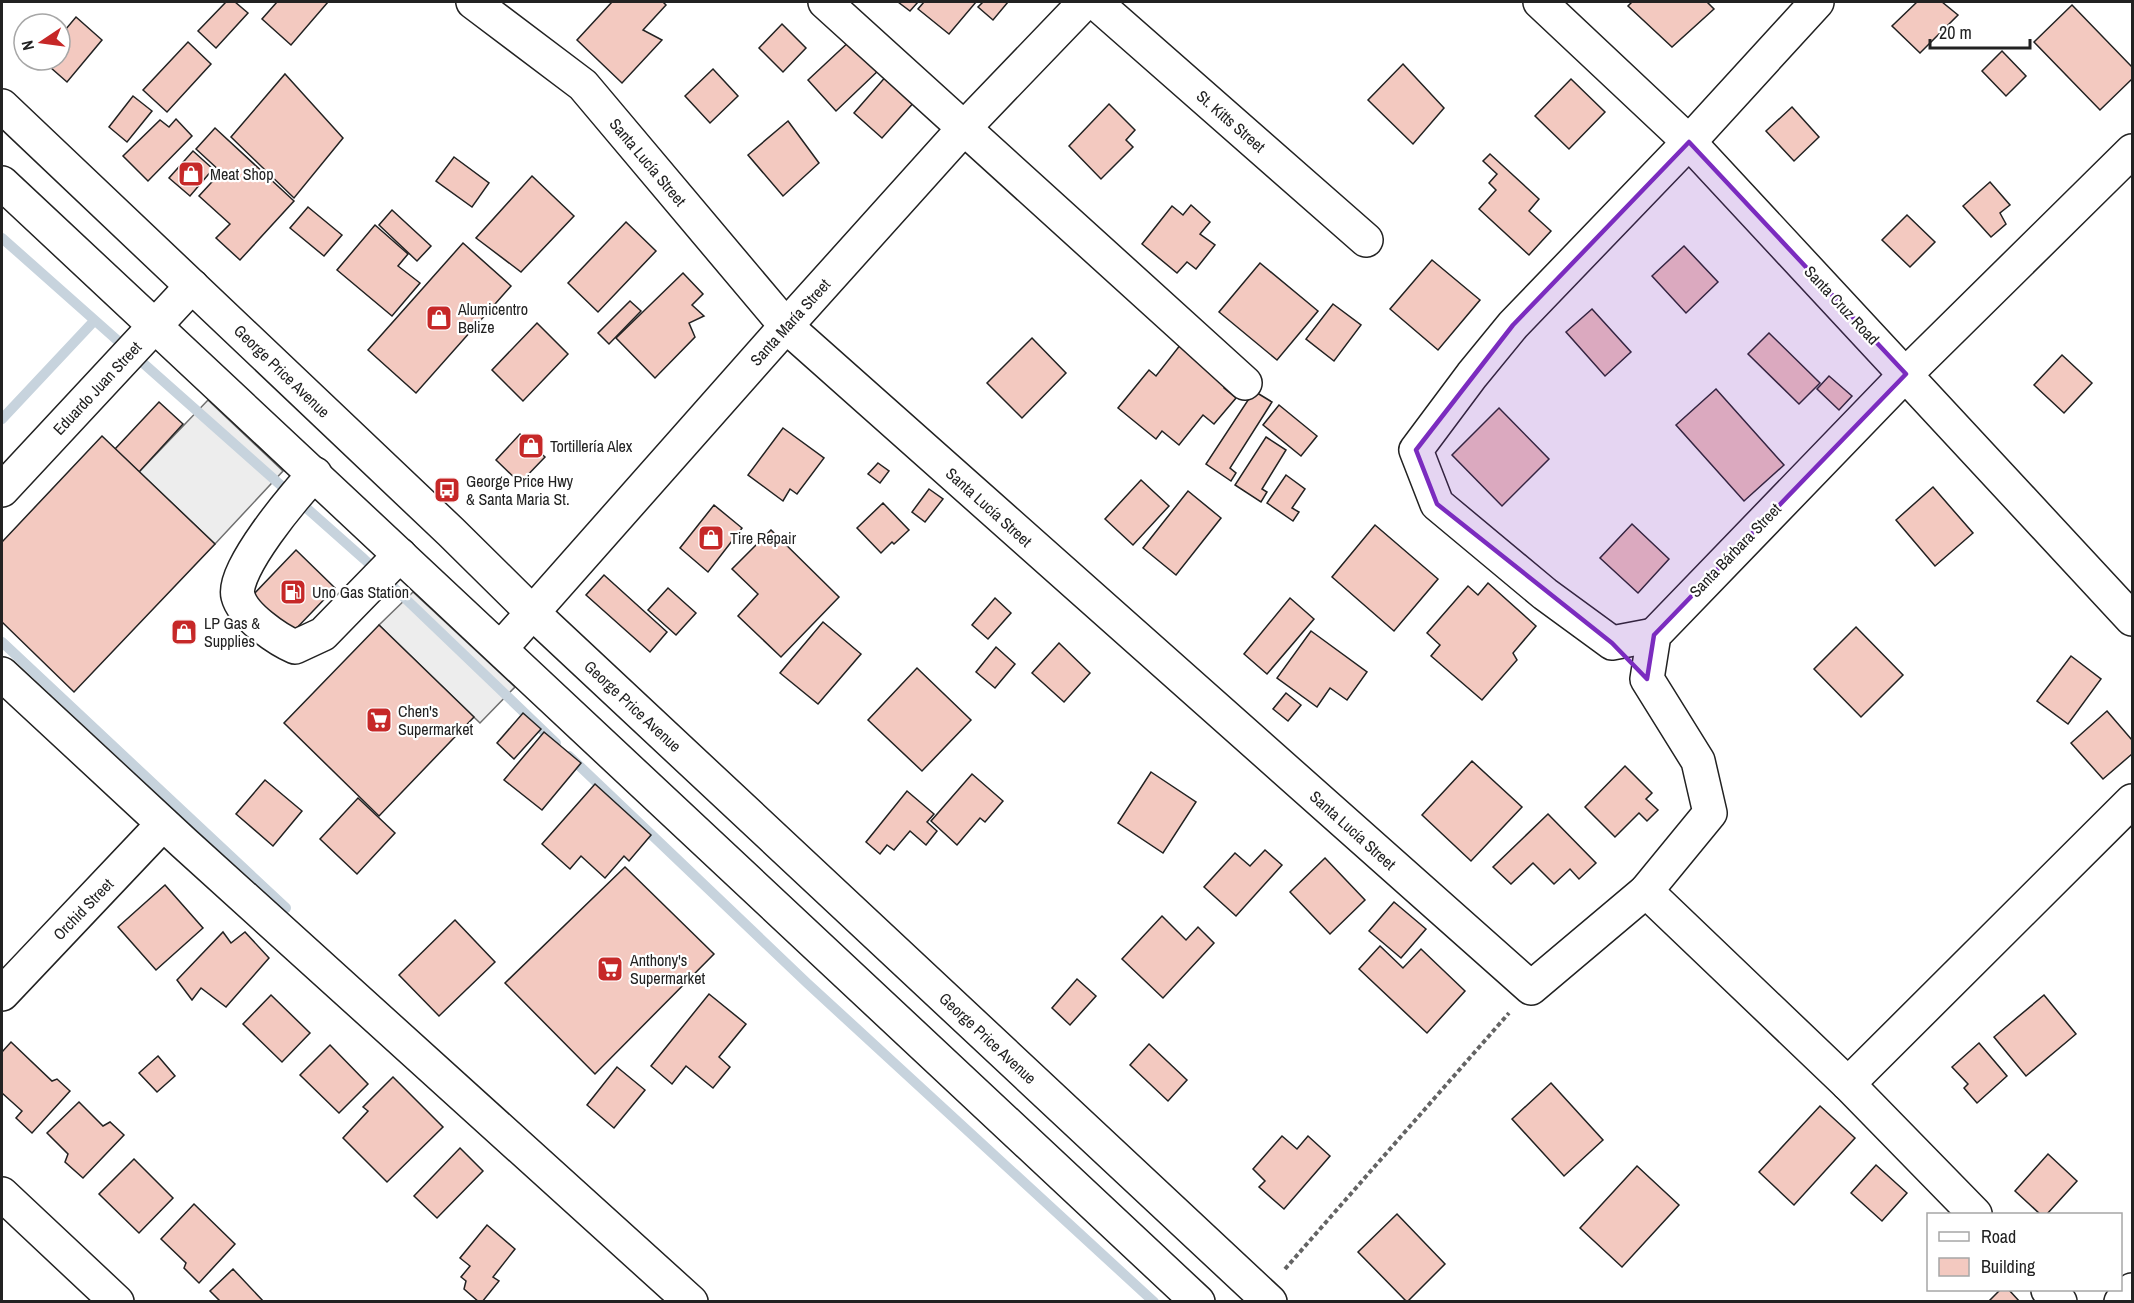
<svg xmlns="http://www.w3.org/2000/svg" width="2134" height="1303" font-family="'Archivo Narrow',sans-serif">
<rect width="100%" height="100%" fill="#fff"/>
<!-- parking -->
<g fill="#ededed" stroke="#6f6f6f" stroke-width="1.5">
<path d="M208,400l75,71 -68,73 -76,-72z"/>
<path d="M413,592l102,95 -35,36 -101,-98z"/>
</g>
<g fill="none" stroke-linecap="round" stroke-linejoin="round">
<!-- stream -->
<g stroke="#c7d3dd" stroke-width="10">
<path d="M2,238l362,321 192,184"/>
<path d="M2,419l92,-98"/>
<path d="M2,642l284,266"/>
<path d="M569,756l238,227 347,319"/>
</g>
</g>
<!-- building -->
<g fill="#f3c9c0" stroke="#222" stroke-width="1.5">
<path d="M226,2h9l13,11 -32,35 -18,-17z"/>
<path d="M277,2h51l-37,43 -29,-26z"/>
<path d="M612,2h51l3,3 -23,25 19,10 -40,43 -45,-43z"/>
<path d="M898,2h20l-8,9z"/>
<path d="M924,2h52l-27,32 -31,-25z"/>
<path d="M983,2h25l-15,18 -15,-13z"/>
<path d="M1632,2h75l7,7 -42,38 -44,-41z"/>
<path d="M1917,2h25l16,13 -38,38 -28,-27z"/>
<path d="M2072,5l60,62v12l-32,31 -66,-68z"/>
<path d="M76,17l26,23 -35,42 -25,-22h18v-24z"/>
<path d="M782,24l24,24 -23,24 -24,-24z"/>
<path d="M853,38l28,30 -45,43 -28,-31z"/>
<path d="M188,42l23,22 -44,48 -24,-22z"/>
<path d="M2002,51l24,25 -20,20 -24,-25z"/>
<path d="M1403,64l41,44 -31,36 -45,-44z"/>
<path d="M713,69l25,27 -28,27 -25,-27z"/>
<path d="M285,74l58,64 -49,60 -63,-61z"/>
<path d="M888,74l28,26 -34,38 -28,-25z"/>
<path d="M1571,79l34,33 -36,37 -34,-33z"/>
<path d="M133,96l19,15 -25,31 -18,-15z"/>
<path d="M1109,104l26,26 -9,10 7,7 -32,32 -32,-33z"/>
<path d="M1792,107l27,30 -25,24 -28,-30z"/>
<path d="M176,119l16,17 -44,45 -25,-25 37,-36 9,7z"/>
<path d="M788,121l31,42 -36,33 -35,-41z"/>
<path d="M215,128l79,73 -54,59 -24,-22 14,-14 -31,-28 22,-24 -25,-23z"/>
<path d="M193,151l20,18 -23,27 -21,-18z"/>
<path d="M1490,154l49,45 -10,12 22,20 -22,24 -50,-46 17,-19 -7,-7 8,-9 -14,-13z"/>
<path d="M454,157l35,26 -17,24 -36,-26z"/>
<path d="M532,176l42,40 -53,56 -45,-34z"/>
<path d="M1990,182l20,23 -10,8 6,11 -15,13 -28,-31z"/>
<path d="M1191,205l19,17 -10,12 15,11 -19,24 -9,-7 -10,11 -35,-29 30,-38 11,9z"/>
<path d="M308,207l34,28 -18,21 -34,-28z"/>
<path d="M392,210l39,36 -14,15 -38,-36z"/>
<path d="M1907,215l28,27 -25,25 -28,-27z"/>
<path d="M626,222l30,29 -58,61 -30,-29z"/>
<path d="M375,225l33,29 -10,12 22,17 -28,33 -55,-46z"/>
<path d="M463,243l48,43 -95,107 -48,-43z"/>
<path d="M1684,246l34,36 -32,31 -34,-37z"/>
<path d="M1432,260l48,40 -42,50 -48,-41z"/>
<path d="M1260,263l58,48 -41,49 -58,-48z"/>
<path d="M683,273l20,21 -11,11 12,11 -15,7 6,14 -40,41 -39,-40z"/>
<path d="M630,301l11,10 -32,33 -11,-11z"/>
<path d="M1333,304l28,21 -27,36 -28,-22z"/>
<path d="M1592,309l39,43 -26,24 -39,-44z"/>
<path d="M537,323l31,31 -45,47 -31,-31z"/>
<path d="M1769,333l51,50 -21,21 -51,-50z"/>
<path d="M1032,338l34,35 -44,45 -35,-35z"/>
<path d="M1181,344l45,37 -2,7 12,10 -22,26 -11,-9 -24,30 -17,-14 -6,8 -38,-31 31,-38 7,6z"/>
<path d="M2062,355l30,28 -28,30 -30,-28z"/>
<path d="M1829,376l23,20 -13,14 -22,-21z"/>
<path d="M1716,389l68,76 -40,36 -68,-76z"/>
<path d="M1254,391l18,11 -42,66 6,5 -5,8 -25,-17z"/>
<path d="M159,402l24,22 -44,48 -24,-23z"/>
<path d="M1279,405l38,31 -16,20 -38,-31z"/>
<path d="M1499,408l50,51 -47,47 -50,-51z"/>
<path d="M783,428l41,30 -27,36 -7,-5 -7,12 -35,-26z"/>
<path d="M520,434l25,23 -25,26 -24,-23z"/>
<path d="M102,436l113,108 -141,148 -72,-70v-80z"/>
<path d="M1266,437l20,13 -24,39 5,3 -6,10 -26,-17z"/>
<path d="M878,463l11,8 -9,12 -12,-9z"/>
<path d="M1286,475l19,14 -13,19 7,4 -6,9 -26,-18z"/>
<path d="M1141,480l28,26 -36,39 -28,-26z"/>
<path d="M1933,487l40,46 -38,33 -39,-46z"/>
<path d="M929,489l14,10 -18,23 -13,-10z"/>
<path d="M1188,491l33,27 -45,57 -33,-27z"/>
<path d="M883,503l26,27 -15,14 -2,-2 -11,11 -24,-25z"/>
<path d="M714,505l28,23 -34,44 -28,-24z"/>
<path d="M1632,524l37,35 -31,34 -38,-35z"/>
<path d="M1375,525l63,54 -44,52 -62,-54z"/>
<path d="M771,530l68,67 -58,60 -43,-41 20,-22 -26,-25z"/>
<path d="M296,550l39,38 -44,46 -39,-38z"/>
<path d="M604,575l63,57 -17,20 -64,-57z"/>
<path d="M1488,583l48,43 -23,27 4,7 -35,40 -51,-44 9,-11 -13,-12 41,-47 10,9z"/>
<path d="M668,588l28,25 -20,22 -28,-25z"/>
<path d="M995,598l16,15 -23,26 -16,-14z"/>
<path d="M1290,598l24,21 -47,55 -23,-20z"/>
<path d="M823,622l38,32 -43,50 -38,-31z"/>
<path d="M379,625l95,92 -95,99 -95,-93z"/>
<path d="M1856,627l47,48 -42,42 -47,-48z"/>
<path d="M1311,631l56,41 -20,28 -17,-12 -13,19 -40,-29z"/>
<path d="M1059,643l31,30 -26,29 -32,-29z"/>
<path d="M996,647l19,17 -20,24 -19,-16z"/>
<path d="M2071,656l30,23 -33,45 -31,-23z"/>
<path d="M917,668l54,52 -49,51 -54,-51z"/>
<path d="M1286,693l15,12 -13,16 -15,-12z"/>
<path d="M2107,711l25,29v14l-29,25 -32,-36z"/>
<path d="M523,713l18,16 -27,30 -17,-16z"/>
<path d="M544,732l37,31 -39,47 -38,-30z"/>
<path d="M1472,761l50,46 -51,54 -49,-46z"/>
<path d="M1625,766l27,27 -6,6 12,11 -11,11 -8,-8 -24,24 -30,-30z"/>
<path d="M1151,772l45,30 -33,51 -45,-30z"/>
<path d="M972,774l31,27 -18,21 -5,-4 -23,27 -26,-24z"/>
<path d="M265,780l37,31 -29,35 -37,-32z"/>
<path d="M595,784l56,51 -22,26 -5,-5 -19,22 -24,-22 -11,13 -28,-25z"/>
<path d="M907,791l27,23 -7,8 10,9 -11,14 -16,-14 -16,19 -7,-5 -7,9 -14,-12z"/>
<path d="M358,798l37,35 -38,41 -37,-35z"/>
<path d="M1548,814l48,49 -17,16 -9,-10 -16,15 -21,-21 -22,21 -18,-17z"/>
<path d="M1265,850l17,15 -46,51 -32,-29 31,-34 15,13z"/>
<path d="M1325,858l40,42 -35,34 -40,-42z"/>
<path d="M625,867l89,87 -119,120 -90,-91z"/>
<path d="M165,885l38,43 -47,42 -38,-43z"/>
<path d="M1394,902l32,27 -25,29 -32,-27z"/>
<path d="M1162,916l24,24 12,-13 16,16 -51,55 -41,-39z"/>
<path d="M455,920l40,42 -56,54 -40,-41z"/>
<path d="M223,932l8,11 14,-11 24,26 -43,49 -25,-19 -9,12 -15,-20z"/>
<path d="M1380,946l23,22 18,-19 44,42 -38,42 -68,-64z"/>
<path d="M1077,979l19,17 -26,29 -18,-17z"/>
<path d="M709,994l37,30 -27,33 11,10 -17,21 -27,-22 -14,18 -21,-18z"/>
<path d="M271,995l39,38 -28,29 -39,-38z"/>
<path d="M2044,995l32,39 -50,42 -32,-39z"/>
<path d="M11,1042l41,39 5,-2 13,12 -38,42 -16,-15 6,-7 -20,-18v-41z"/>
<path d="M1979,1043l28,33 -30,27 -13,-15 4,-4 -16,-17z"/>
<path d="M1149,1044l38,36 -19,21 -38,-36z"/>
<path d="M330,1045l38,39 -29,29 -39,-38z"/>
<path d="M158,1056l17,20 -18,16 -18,-19z"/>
<path d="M617,1067l28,23 -31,38 -27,-23z"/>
<path d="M393,1077l50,50 -56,55 -44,-44 25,-27 -5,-4z"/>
<path d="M1551,1083l52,57 -39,36 -52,-57z"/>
<path d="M79,1102l24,24 7,-4 14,13 -41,43 -18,-16 3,-8 -21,-21z"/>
<path d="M1820,1106l35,32 -61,67 -35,-33z"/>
<path d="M1282,1136l15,13 11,-13 22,20 -46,53 -25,-22 6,-6 -12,-12z"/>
<path d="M460,1148l23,23 -46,47 -23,-22z"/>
<path d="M2048,1154l29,27 -30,33h-7l-25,-23z"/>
<path d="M134,1159l39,39 -34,35 -40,-39z"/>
<path d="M1876,1165l31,28 -25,28 -31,-28z"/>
<path d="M1637,1166l42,39 -57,62 -42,-39z"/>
<path d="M194,1204l41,40 -36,39 -15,-15 2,-5 -25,-24z"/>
<path d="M1397,1214l48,50 -38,38 -49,-50z"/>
<path d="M487,1225l28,24 -22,28 6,4 -17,21h-3l-15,-13 2,-8 -5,-4 9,-11 -10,-8z"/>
<path d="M233,1269l31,33h-43l-11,-11z"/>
<path d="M2000,1290h9l11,12h-32z"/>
</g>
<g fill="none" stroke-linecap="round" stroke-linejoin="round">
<!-- minor casing -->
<g stroke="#222" stroke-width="36">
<g id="minor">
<path d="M473,2l110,83 203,241 745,662 115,-97 64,-78 -12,-52 -51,-82 7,-44 252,-261 226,-223"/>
<path d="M825,2l420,381"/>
<path d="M1095,2l271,238"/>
<path d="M1540,2l149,140 443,477"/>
<path d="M315,474c-19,19 -84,97 -77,122 5,20 39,43 57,51l28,-13 77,-79"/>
<path d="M2,490l190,-204"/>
<path d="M1654,635l-42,8 -67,-49 -108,-90 -21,-54 56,-75 41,-50 176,-183 128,-140"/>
<path d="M501,648l285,-322 179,-199 120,-125"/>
<path d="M2,674l182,169 507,459"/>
<path d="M1646,891l202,193 127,130"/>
<path d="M2,994l161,-170"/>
<path d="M1848,1084l284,-283"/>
<path d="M2,1194l115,108"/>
<path d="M2048,1290l12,12"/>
<path d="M2121,1302l11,-12"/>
</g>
</g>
<!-- major casing -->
<g stroke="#222" stroke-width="36">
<g id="major">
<path d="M2,106l449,426 82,81 737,689"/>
<path d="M2,183l1196,1119"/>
</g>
</g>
<!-- path -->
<path stroke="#646464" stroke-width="4" stroke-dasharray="4.5 3" stroke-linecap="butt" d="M1285,1269l224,-256"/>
<!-- minor -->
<use href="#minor" stroke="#fff" stroke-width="33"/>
<!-- major -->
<use href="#major" stroke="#fff" stroke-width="33"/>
</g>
<!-- marked area -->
<path fill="#7b2cbf" fill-opacity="0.2" stroke="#7b2cbf" stroke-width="4.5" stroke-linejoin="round" d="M1689,142l217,232 -252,261 -7,44 -35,-36 -175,-139 -21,-54 97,-125z"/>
<!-- icons -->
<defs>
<g id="shop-square" transform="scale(1.35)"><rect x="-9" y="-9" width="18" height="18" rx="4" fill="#c62828" stroke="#fff"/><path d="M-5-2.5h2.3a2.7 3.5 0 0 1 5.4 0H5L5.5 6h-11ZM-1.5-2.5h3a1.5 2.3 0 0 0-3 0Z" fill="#fff"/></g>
<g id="bus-square" transform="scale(1.35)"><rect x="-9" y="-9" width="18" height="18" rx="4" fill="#c62828" stroke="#fff"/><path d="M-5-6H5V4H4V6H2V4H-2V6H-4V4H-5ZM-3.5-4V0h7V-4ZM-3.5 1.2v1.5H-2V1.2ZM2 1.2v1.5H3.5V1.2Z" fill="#fff"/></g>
<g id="fuel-square" transform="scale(1.35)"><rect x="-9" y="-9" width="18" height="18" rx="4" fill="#c62828" stroke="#fff"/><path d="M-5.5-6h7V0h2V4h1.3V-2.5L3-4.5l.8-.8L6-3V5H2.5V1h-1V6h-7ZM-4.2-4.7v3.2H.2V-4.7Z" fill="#fff"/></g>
<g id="supermarket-square" transform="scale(1.35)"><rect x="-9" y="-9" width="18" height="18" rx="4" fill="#c62828" stroke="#fff"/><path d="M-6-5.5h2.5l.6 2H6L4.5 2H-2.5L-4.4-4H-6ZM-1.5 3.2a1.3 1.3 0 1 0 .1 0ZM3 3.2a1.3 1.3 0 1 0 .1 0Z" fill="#fff"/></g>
</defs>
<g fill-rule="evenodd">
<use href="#shop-square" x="191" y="174"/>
<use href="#shop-square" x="439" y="318"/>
<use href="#shop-square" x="531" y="446"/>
<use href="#bus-square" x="447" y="490"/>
<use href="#shop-square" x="711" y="538"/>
<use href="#fuel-square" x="293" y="592"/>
<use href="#shop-square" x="184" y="632"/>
<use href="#supermarket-square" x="379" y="720"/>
<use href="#supermarket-square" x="610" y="969"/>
</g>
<g text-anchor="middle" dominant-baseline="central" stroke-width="4.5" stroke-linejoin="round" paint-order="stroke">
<!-- street labels -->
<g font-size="16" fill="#222" stroke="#fff">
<text transform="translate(1231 121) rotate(41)">St. Kitts Street</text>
<text transform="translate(648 162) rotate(50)">Santa Lucía Street</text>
<text transform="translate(1842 305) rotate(47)">Santa Cruz Road</text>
<text transform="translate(790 322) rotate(-48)">Santa María Street</text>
<text transform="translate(282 371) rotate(44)">George Price Avenue</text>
<text transform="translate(97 388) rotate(-47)">Eduardo Juan Street</text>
<text transform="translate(989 507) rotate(42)">Santa Lucía Street</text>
<text transform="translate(1735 550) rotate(-46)">Santa Bárbara Street</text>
<text transform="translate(633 706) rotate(43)">George Price Avenue</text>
<text transform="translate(1353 830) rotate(42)">Santa Lucía Street</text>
<text transform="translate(83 909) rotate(-46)">Orchid Street</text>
<text transform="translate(988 1038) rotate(43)">George Price Avenue</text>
</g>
<!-- poi labels -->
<g font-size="16" fill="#222" stroke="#fff" text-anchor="start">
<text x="210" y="174">Meat Shop</text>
<text x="458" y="309">Alumicentro<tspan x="458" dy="18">Belize</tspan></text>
<text x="550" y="446">Tortillería Alex</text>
<text x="466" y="481">George Price Hwy<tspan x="466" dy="18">&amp; Santa Maria St.</tspan></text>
<text x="730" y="538">Tire Repair</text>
<text x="312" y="592">Uno Gas Station</text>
<text x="204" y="623">LP Gas &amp;<tspan x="204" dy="18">Supplies</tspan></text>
<text x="398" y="711">Chen's<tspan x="398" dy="18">Supermarket</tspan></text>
<text x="630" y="960">Anthony's<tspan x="630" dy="18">Supermarket</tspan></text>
</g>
</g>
<!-- border -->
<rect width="2134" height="1303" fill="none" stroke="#222222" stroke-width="6"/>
<!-- legend -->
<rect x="1927" y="1213" width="195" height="78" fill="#ffffff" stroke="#a7a7a7" stroke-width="1.5"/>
<rect x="1939" y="1232" width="30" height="9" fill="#ffffff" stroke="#a7a7a7" stroke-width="1.5"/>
<text x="1981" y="1243" font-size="18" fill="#222222">Road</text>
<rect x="1939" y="1258" width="30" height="18" fill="#f3c9c0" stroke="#a7a7a7" stroke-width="1.5"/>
<text x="1981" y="1273" font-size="18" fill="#222222">Building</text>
<!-- north arrow -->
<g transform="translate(42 42) rotate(257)"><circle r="28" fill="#ffffff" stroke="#a7a7a7" stroke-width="1.5"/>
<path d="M0-4.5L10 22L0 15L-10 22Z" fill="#c62828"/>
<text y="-9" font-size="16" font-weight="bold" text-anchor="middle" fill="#222222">N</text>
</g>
<!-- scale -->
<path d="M1930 39v9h100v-9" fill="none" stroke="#222222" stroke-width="3"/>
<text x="1939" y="39" font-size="18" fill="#222222" stroke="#ffffff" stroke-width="4.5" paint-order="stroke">20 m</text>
</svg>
